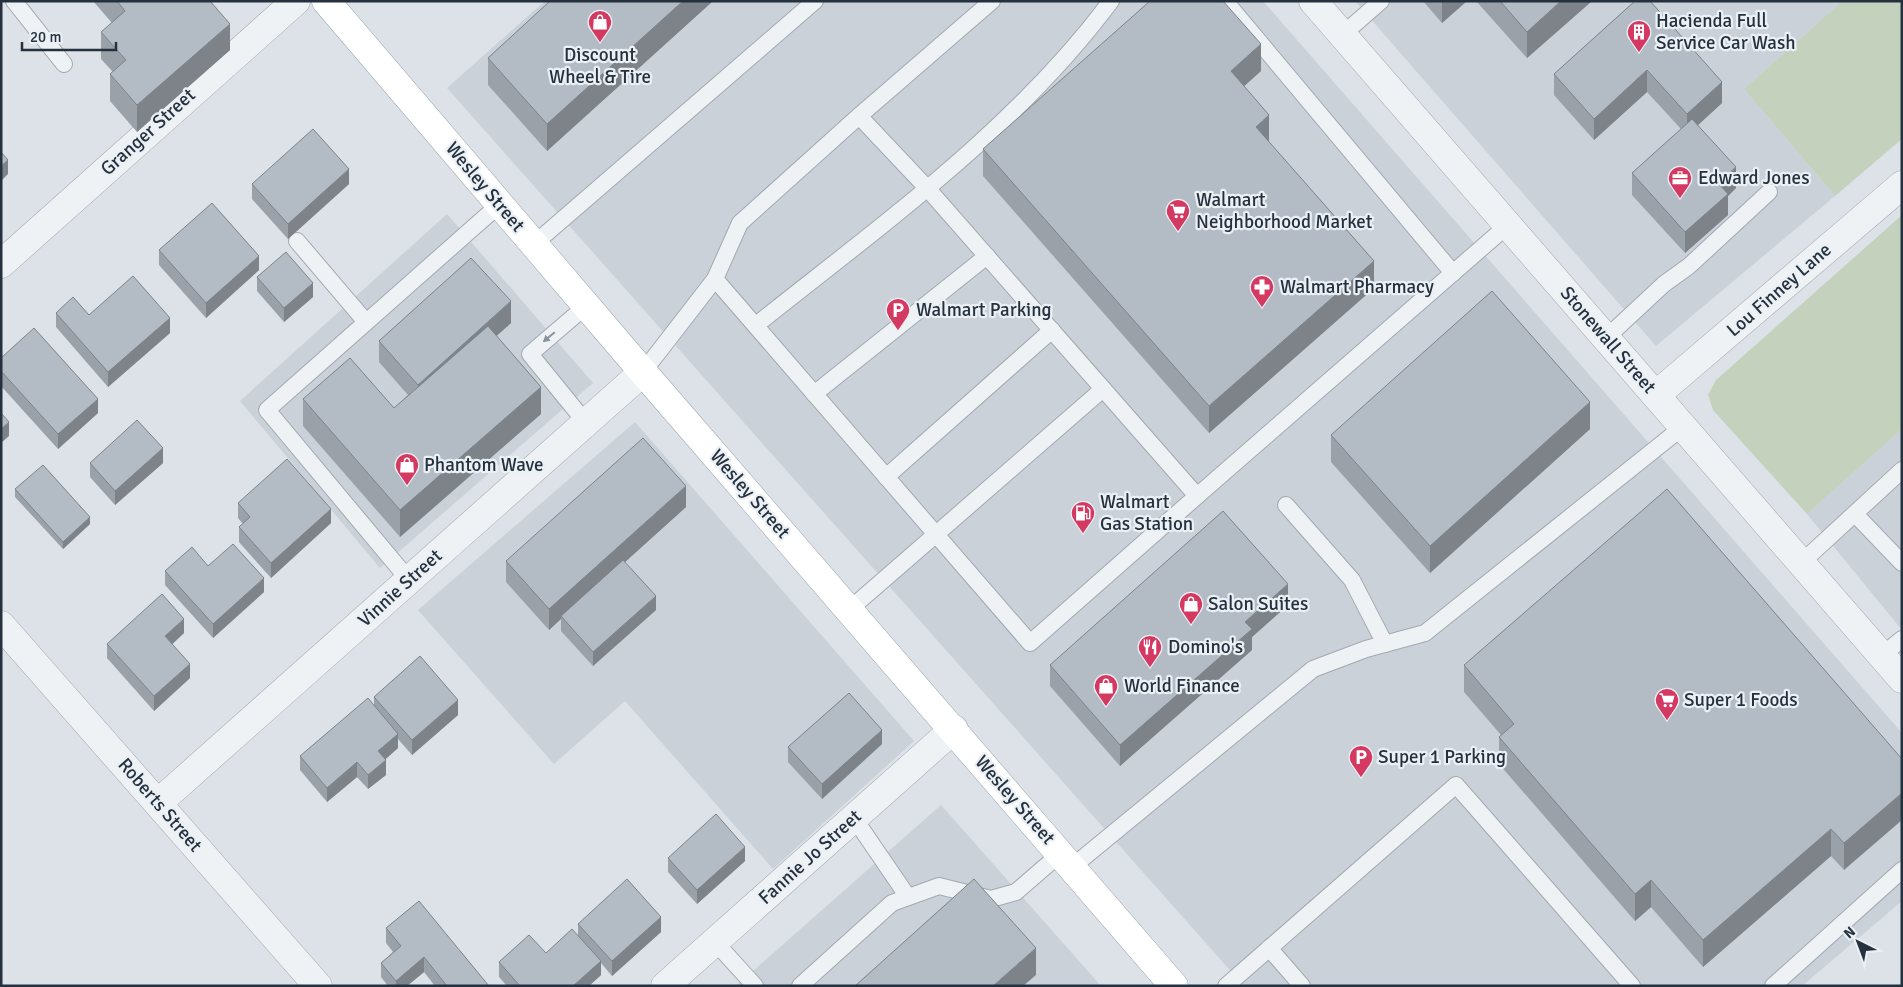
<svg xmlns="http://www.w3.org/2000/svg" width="1903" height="987" font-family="Signika,sans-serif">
<rect width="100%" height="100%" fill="#dce2e7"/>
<!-- built -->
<g fill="#cad1d9">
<path d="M545,1h718l639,732v168l-100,85h-558l-797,-898z"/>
<path d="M1355,1h487l-98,88 91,107 -179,150z"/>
<path d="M447,214l146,169 -213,185 -140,-167z"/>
<path d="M635,422l279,319 -141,128 -148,-168 -71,63 -136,-154z"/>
<path d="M1902,429v201l-95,-116z"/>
<path d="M941,805l160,181h-365z"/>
</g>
<!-- green -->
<g fill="#c4d1bd">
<path d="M1842,1h60v138l-67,57 -91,-107z"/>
<path d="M1902,215v214l-95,85 -94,-104 -5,-15 8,-15z"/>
</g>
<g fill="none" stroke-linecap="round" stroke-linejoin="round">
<!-- service casing -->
<g stroke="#a1a9b1" stroke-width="18">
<g id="service">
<path d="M14,1l50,63"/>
<path d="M1225,1l228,272"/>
<path d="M1342,35l39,-34"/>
<path d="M859,116l68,72 270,308 311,-271"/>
<path d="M297,241l69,81"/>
<path d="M534,244l281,-243"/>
<path d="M715,279l315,364 167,-147"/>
<path d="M756,325c124,-99 259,-195 355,-324"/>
<path d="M1606,338l58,-54 25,-18 80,-74"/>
<path d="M643,372l72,-93 25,-56 119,-107 133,-115"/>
<path d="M814,394l173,-138"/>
<path d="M586,423l-56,-69 56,-48"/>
<path d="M886,477l166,-147"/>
<path d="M1286,505l66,75 33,64"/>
<path d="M1855,514l47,49"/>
<path d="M1801,563l101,-93"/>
<path d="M409,580l-142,-170 233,-206"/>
<path d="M850,609l253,-220"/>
<path d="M1881,656l21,-17"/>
<path d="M854,818l54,79"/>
<path d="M1072,867l241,-198 53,-20 59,-16 259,-207"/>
<path d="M715,942l40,44"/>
<path d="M1269,948l33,38"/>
<path d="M800,986l92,-83 47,-17 52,13 25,-7 45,-39"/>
<path d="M1226,986l230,-201 176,201"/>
<path d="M1773,986l129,-116"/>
</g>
</g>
<!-- minor casing -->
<g stroke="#a1a9b1" stroke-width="29">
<g id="minor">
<path d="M1,264l295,-263"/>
<path d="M1656,395l246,-210"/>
<path d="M1,625l317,361"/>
<path d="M158,803l485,-431"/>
<path d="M665,986l289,-257"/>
</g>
</g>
<!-- tertiary casing -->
<g stroke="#a1a9b1" stroke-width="29">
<path id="tertiary" d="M1313,1l589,678"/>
</g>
<!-- primary casing -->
<g stroke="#9ba7b3" stroke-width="29">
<path id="primary" d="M326,1l317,371 531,614"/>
</g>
<!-- service -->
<use href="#service" stroke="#eff2f5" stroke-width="16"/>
<!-- minor -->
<use href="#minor" stroke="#eff2f5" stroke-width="28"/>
<!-- tertiary -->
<use href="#tertiary" stroke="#eff2f5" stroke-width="28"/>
<!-- primary -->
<use href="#primary" stroke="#fff" stroke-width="28"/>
</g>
<!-- wall -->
<g fill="#9aa1a9">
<path d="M93,1h117l20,49 -93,82 -27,-31v-27l3,-2 -12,-13v-27l11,-9z"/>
<path d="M550,1h163l-166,150 -59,-66v-27z"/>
<path d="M1423,1h44l-25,22z"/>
<path d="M1476,1h116l-65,57z"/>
<path d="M1635,1l87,102 -24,22 38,63 -8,8v19l-43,38 -53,-58v-22l49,-44 -34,-37 -53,48 -40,-45v-21z"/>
<path d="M1261,71l-17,15 25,56 105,146 -165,145 -226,-257v-27z"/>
<path d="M252,184h97l-61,55 -36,-40z"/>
<path d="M159,250l100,20 -53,48 -47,-53z"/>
<path d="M257,277l56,20 -29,25 -27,-31z"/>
<path d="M56,313l33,2 81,18 -62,54 -52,-60z"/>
<path d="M511,323l-15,13 45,78 -141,123 -97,-111v-27l91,9 14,-13 -29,-33v-21z"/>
<path d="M1,358l97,55 -40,36 -57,-63z"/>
<path d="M1590,429l-160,144 -99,-111v-27z"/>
<path d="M90,463h73l-48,42 -25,-28z"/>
<path d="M15,489l75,35 -27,25 -48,-52z"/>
<path d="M238,503l93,20 -60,55 -32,-36v-15l4,-3 -5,-6z"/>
<path d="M686,507l-61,55 31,48 -63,56 -32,-35v-12l-12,11 -43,-48v-21z"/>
<path d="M208,566l56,26 -51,46 -48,-53v-14z"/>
<path d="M1288,605l-36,32v13l-132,116 -70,-80v-21z"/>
<path d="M184,633l-12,11 18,34 -36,33 -47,-53v-14z"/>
<path d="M1464,665l438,94 -58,111 -13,-14 -128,111 -52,-60 -16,14 -136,-157v-27l2,-2 -37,-43z"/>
<path d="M374,697l84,18 -46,40 -14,-16v9l-13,11 1,16 -18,14 -11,-12 -30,25 -27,-32v-14l74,-50z"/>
<path d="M882,744l-60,55 -34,-37v-15z"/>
<path d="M668,858l77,3 -48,43 -29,-32z"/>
<path d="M578,924l83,8 -49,44 -11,-13v12l-12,11h-82l-8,-9v-15l47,-9 32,-17z"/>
<path d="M386,928l103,58h-54l-11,-14 -17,14h-19l-7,-9v-14l12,-11 -7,-9z"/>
</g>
<!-- shaded-wall -->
<g fill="#7d8389">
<path d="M683,1h30l-166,150v-27z"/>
<path d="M1442,1h25l-25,22z"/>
<path d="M1561,1h31l-65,57v-26z"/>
<path d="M230,24v26l-93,82v-27z"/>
<path d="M1261,44v27l-30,27v-27z"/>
<path d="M1647,70v22l-53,48v-21z"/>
<path d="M1722,82v21l-35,32v-21z"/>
<path d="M1269,115v27l-13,-15z"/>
<path d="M8,160v14l-7,7v-15z"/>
<path d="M1736,167v21l-8,8v19l-43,38v-21l33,-49z"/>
<path d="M349,169v15l-61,55v-15z"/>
<path d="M259,256v14l-53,48v-15z"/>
<path d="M1374,261v27l-165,145v-27z"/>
<path d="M313,283v14l-29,25v-14z"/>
<path d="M511,301v22l-93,83v-21z"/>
<path d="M170,318v15l-62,54v-15z"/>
<path d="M541,387v27l-141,123v-27z"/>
<path d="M98,399v14l-40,36v-15z"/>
<path d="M1590,402v27l-160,144v-27z"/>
<path d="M9,422v14l-8,7v-14z"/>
<path d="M163,448v15l-48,42v-14z"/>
<path d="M686,486v21l-123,111 -2,-2v3l-12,11v-21z"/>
<path d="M331,509v14l-60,55v-15z"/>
<path d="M90,517v7l-27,25v-7z"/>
<path d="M264,578v14l-51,46v-14z"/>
<path d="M1288,584v21l-36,32v13l-132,116v-21l125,-123z"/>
<path d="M656,596v14l-63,56v-14z"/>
<path d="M184,619v14l-19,18v-15z"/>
<path d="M190,664v14l-36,33v-15z"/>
<path d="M458,700v15l-46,40v-15z"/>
<path d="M882,730v14l-60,55v-15z"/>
<path d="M398,734v14l-20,18v-15z"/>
<path d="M386,760v15l-18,14v-14z"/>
<path d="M357,762v15l-30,25v-14z"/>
<path d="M1902,793v27l-58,50v-27z"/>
<path d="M1831,829v27l-128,111v-27z"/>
<path d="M745,847v14l-48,43v-14z"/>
<path d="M1651,880v27l-16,14v-27z"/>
<path d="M661,917v15l-49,44v-15z"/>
<path d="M1036,948v27l-13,11h-30z"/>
<path d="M424,957v15l-17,14h-11v-5z"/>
<path d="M601,961v14l-12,11h-16z"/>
</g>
<!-- building -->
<g fill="#b3bbc4" stroke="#7d8389">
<path d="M117,1h93l20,23 -93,81 -27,-31 16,-14 -25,-28 24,-21z"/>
<path d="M550,1h133l-136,123 -59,-66z"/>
<path d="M1150,1h73l38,43 -30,27 38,44 -13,12 118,134 -165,145 -226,-257z"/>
<path d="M1500,1h61l-34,31z"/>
<path d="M1635,1h15l72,81 -35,32 -40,-44 -53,49 -40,-45z"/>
<path d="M1692,119l44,48 -18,16 10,11 -43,38 -53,-59z"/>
<path d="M313,129l36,40 -61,55 -36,-40z"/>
<path d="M1,152l7,8 -7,6z"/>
<path d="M212,203l47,53 -53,47 -47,-53z"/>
<path d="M286,252l27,31 -29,25 -27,-31z"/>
<path d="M471,258l40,43 -93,84 -39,-44z"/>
<path d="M133,276l37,42 -62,54 -52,-59 17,-16 16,18z"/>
<path d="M1492,291l98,111 -160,144 -99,-111z"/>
<path d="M488,326l53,61 -141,123 -97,-111 47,-41 44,50z"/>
<path d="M34,328l64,71 -40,35 -57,-63v-13z"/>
<path d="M1,413l8,9 -8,7z"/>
<path d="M137,420l26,28 -48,43 -25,-28z"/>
<path d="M643,438l43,48 -137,123 -43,-48z"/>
<path d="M287,459l44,50 -60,54 -32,-36 11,-10 -12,-14z"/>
<path d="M43,465l47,52 -27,25 -48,-53z"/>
<path d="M1667,489l235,270v34l-58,50 -13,-14 -128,111 -52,-60 -16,14 -136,-157 15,-13 -50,-59z"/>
<path d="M1223,511l65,73 -43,38 7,7 -132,116 -70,-80z"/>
<path d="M233,544l31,34 -51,46 -48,-53 27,-24 16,19z"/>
<path d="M623,560l33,36 -63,56 -32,-36z"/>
<path d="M162,594l22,25 -19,17 25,28 -36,32 -47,-52z"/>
<path d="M420,656l38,44 -46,40 -38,-43z"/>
<path d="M849,693l33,37 -60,54 -34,-37z"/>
<path d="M368,698l30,36 -20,17 8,9 -18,15 -11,-13 -30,26 -27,-32z"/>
<path d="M716,814l29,33 -48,43 -29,-32z"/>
<path d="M627,879l34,38 -49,44 -34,-37z"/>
<path d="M974,879l62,69 -43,38h-138z"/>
<path d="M419,901l70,85h-42l-23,-29 -28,24 -15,-18 20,-17 -15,-18z"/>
<path d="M572,929l29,32 -28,25h-53l-21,-24 30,-27 17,18z"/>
</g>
<!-- one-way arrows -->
<defs><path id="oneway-solid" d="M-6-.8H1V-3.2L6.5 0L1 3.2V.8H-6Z" transform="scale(1.25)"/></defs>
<use fill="#8a929a" href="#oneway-solid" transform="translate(549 337) rotate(140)"/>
<!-- icons -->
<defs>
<g id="shop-pin" transform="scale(1.25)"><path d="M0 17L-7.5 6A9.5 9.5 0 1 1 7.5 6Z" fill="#d43962" stroke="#ebf0f5"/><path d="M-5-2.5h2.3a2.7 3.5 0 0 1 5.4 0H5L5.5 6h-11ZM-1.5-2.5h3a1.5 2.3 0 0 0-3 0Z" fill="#fff"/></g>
<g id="building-pin" transform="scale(1.25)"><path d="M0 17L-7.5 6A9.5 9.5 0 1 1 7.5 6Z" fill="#d43962" stroke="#ebf0f5"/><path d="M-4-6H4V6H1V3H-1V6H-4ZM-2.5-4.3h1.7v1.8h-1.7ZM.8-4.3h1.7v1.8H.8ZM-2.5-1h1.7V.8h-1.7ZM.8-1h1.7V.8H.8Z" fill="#fff"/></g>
<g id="office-pin" transform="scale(1.25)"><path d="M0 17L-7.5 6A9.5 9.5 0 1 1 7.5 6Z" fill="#d43962" stroke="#ebf0f5"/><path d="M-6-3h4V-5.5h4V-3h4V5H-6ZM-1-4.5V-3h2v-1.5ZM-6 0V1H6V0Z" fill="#fff"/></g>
<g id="supermarket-pin" transform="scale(1.25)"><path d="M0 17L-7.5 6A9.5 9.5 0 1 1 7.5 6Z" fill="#d43962" stroke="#ebf0f5"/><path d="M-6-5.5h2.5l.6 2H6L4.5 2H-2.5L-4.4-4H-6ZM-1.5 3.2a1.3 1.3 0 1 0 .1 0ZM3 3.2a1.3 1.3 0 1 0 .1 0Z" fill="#fff"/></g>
<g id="pharmacy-pin" transform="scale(1.25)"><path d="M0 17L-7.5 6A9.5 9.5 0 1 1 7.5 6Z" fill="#d43962" stroke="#ebf0f5"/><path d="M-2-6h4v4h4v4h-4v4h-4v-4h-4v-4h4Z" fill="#fff"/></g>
<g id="parking-pin" transform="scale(1.25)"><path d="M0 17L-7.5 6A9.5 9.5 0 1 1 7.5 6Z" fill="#d43962" stroke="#ebf0f5"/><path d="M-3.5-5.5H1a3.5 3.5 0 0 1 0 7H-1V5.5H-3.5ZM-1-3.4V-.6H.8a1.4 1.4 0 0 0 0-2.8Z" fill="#fff"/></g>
<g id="fuel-pin" transform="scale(1.25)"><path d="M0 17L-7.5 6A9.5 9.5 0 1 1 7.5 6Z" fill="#d43962" stroke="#ebf0f5"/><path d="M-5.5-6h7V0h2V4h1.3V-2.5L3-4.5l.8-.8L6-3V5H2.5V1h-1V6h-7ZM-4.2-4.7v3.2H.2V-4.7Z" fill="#fff"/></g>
<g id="restaurant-pin" transform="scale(1.25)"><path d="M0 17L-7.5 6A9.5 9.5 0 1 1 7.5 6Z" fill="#d43962" stroke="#ebf0f5"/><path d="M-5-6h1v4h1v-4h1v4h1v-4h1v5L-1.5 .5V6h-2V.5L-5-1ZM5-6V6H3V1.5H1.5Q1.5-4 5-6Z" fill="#fff"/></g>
</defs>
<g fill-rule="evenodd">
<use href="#shop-pin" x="600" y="22"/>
<use href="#building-pin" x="1639" y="32"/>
<use href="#office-pin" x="1680" y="178"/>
<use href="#supermarket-pin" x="1178" y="211"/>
<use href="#pharmacy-pin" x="1262" y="287"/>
<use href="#parking-pin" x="898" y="310"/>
<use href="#shop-pin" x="407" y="465"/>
<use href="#fuel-pin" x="1083" y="513"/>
<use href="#shop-pin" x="1191" y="604"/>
<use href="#restaurant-pin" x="1150" y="647"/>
<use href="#shop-pin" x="1106" y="686"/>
<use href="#supermarket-pin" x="1667" y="700"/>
<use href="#parking-pin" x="1361" y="757"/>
</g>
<g text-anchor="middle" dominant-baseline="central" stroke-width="4.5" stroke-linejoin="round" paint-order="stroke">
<!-- poi labels -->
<g font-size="19" fill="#25313e" stroke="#ebf0f5" text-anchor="start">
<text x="1656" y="21">Hacienda Full<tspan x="1656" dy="22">Service Car Wash</tspan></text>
<text x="600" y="55" text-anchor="middle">Discount<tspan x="600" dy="22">Wheel &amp; Tire</tspan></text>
<text x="1698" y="178">Edward Jones</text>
<text x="1196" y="200">Walmart<tspan x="1196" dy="22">Neighborhood Market</tspan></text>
<text x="1280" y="287">Walmart Pharmacy</text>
<text x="916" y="310">Walmart Parking</text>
<text x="424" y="465">Phantom Wave</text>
<text x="1100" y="502">Walmart<tspan x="1100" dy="22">Gas Station</tspan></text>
<text x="1208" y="604">Salon Suites</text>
<text x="1168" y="647">Domino's</text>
<text x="1124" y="686">World Finance</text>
<text x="1684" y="700">Super 1 Foods</text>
<text x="1378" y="757">Super 1 Parking</text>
</g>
<!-- street labels -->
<g font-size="19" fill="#25313e" stroke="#ebf0f5">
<text transform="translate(148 132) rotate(-42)">Granger Street</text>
<text transform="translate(485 187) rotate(50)">Wesley Street</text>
<text transform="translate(1779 290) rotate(-41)">Lou Finney Lane</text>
<text transform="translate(1608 340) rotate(49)">Stonewall Street</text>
<text transform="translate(750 494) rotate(49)">Wesley Street</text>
<text transform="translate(400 588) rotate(-42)">Vinnie Street</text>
<text transform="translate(1015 800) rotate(49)">Wesley Street</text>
<text transform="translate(160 805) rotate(49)">Roberts Street</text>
<text transform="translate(810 857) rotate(-42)">Fannie Jo Street</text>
</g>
</g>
<!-- border -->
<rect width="1903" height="987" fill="none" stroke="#25313e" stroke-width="5"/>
<!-- north arrow -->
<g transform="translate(1858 942) rotate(318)" stroke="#ebf0f5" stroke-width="4" paint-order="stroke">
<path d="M0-4L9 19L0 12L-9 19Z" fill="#25313e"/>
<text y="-8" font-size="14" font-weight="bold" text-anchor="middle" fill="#25313e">N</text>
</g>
<!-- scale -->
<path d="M22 42v8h94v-8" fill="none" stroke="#25313e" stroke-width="2.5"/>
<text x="30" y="42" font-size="15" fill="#25313e" stroke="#ebf0f5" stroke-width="4" paint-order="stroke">20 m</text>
</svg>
